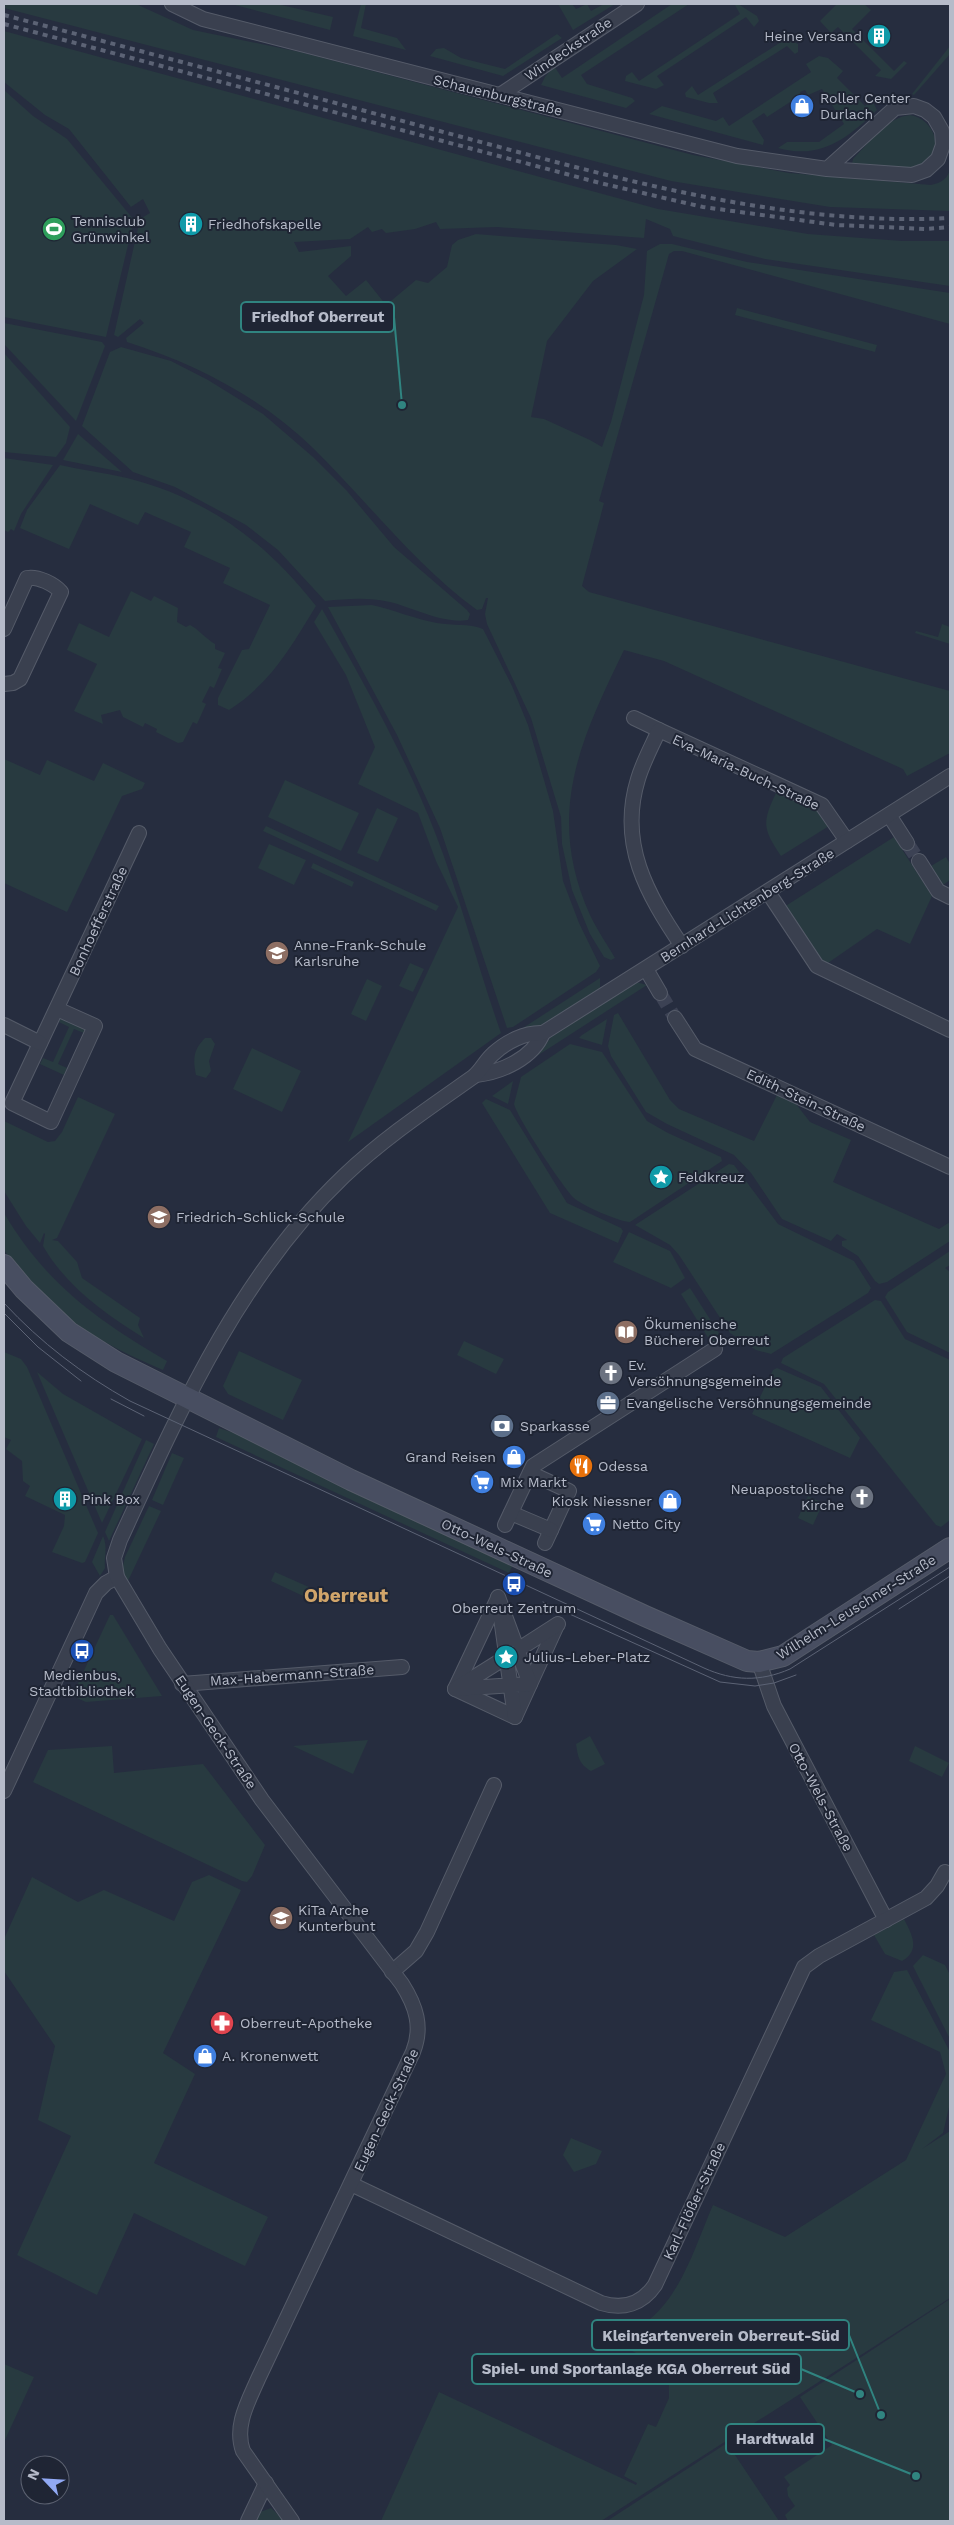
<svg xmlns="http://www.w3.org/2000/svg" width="954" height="2525" font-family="'Work Sans',sans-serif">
<rect width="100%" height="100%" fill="#262d3f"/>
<!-- green -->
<g fill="#283a40">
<path d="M4,4h132l57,26 107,22 393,103 96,18 142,12c10,-2 18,-7 19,-17v43l-120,-4 -159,-26 -667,-173z"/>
<path d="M231,4h46l56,13 -3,13z"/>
<path d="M361,4h5l-5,24 36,10 9,12 -53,-14z"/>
<path d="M558,4h14l4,5 11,-5 4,7 13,-7h11l-42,26z"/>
<path d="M672,4h17l-108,71 6,9 45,14 3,3 -9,7 -85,-23 4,-8 9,-11 8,12z"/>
<path d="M738,4l19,12 2,5 -5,6 -8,-10 -89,59 7,9 -8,4 -31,-8 1,-5 6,-4 7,9 101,-67 -5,-9z"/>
<path d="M837,4h27l7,6 -19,19 42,42 10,-10 3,2 -16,16 -16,-3 6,-6 -43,-43 -7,6 -11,-12z"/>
<path d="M4,31l654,178 150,25 94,7h48v45l-185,-27 -92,-23 -3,-7 -24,-10 -2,19 -147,-11 -57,2 -4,-7 -21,7 -29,4 -4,-4 -10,3 -4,-5 -18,12 -56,3 5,10 52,-6v10l-23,20 18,20 20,-16 20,25 30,-25 12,3 19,-16 5,-22 6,-5 18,-6 140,11 21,4 -44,32 -46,60 -16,76 13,2 46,21 12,7 9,-25 33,-127 3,-44 13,-7h12l75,18 203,31v31l-268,-73h-8l-5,3 -70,247 5,2 -22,83 7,6 361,99v62l-43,23 -4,-7 -239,-108 -40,-11c-44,91 -79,164 -34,265 7,15 17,29 25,43l-4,2 -7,-3 -14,-23 -18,-44 -10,-46 -1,-27 -30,-99 -44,-94 -2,-10 3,-16h-2l-4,11 -5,1c-63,-46 -109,-108 -164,-162 -53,-51 -117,-84 -186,-106l-1,-4 18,-15 -4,-4 -22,18 -4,-2 26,-116 10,-6 -7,-14 -12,8 -62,-78 -24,-14 -41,-33z"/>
<path d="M775,33l23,11v8l-3,2 -8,-8 -74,47 5,10h-9l-23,-6 -1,-4 7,-7 6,9 83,-53z"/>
<path d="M557,34l5,4 -59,38 -73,-20 6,-7 8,-1 17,10 44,11z"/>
<path d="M950,46v8l-36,41 -2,-1z"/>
<path d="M819,56l9,2 15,13 -6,7 28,28 7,-6 5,10c-29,28 -56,50 -99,38l9,-6h32l25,-18 -22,-35 -14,6 -3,-5 -5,2 1,3 -34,22 -3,-4 -12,8 12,19 -1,5 -114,-31 13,-8 54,15 7,-4 6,9 82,-54 -5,-8z"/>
<path d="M4,90l29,26 34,23 67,81 -28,117 -102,-20z"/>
<path d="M910,115c25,4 37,38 11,50 -13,6 -56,2 -69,-1l1,-5c16,-16 34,-42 57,-44z"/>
<path d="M737,308l140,37 -2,7 -140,-37z"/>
<path d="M4,323l98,19 3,4 -29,75 -72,-77z"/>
<path d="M121,347l50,14 37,19 55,34 50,43 34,34 47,56 73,63 3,4 -2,6c-25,4 -54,-12 -78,-18 -23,-5 -42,-3 -65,-1l-47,-51 -32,-25 -71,-38 -42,-15 -51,-46 28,-74z"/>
<path d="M4,353l66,74 -4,16 -10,14 -52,-5z"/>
<path d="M78,434l44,38 -59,-12z"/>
<path d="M4,458l49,7 -32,49 -7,17 -3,-2 -3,3 -4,-2z"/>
<path d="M60,465c22,5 45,8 67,13 80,20 139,64 189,128 -25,41 -45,77 -87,104l-11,-5v-7l24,-48 7,-1 21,-44 -47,-22 7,-15 -46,-21 7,-15 -46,-20 -7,13 -48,-21 -21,45 -49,-21 7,-18z"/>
<path d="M131,591l20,10 3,-5 24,12 -1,14 9,5 4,-2c8,4 15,13 25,19v5l10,4 -7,15 4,1 -8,19 -4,-2 -8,16 4,2 -9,20 -4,-2 -10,20 -5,1 -22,-11 1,-3 -12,-6 -2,4 -20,-10 -3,-7 -19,5 2,9 -29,-13 23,-47 -30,-14 12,-27 30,14z"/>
<path d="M372,605c22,5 43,14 65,18 15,3 33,0 46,6l29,57 16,39 25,86 10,70 16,42 21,43 -4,6 -83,55 -6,1 -67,-200 -43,-93 -69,-128z"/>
<path d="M322,609c41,73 84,148 114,226 25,65 42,133 65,198l-153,109 110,-235 -22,-46 -18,-48 -60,-29 17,-37 -29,-72 -32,-53z"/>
<path d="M942,624l8,3v17l-35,-11 1,-2 22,6z"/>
<path d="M4,759l36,16 7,-15 47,21 9,-18 42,20 -3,6 -20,7 -55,116 -63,-29z"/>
<path d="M285,780l74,33 -18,38 -73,-34z"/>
<path d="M777,791l42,21 10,14 -48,30c-19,-28 -19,-34 -4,-65z"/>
<path d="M377,808l21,10 -20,44 -21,-9z"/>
<path d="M266,826l173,80 -3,5 -173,-80z"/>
<path d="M894,837l38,59 -22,48 -33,-15 -52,36 -8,-6 -33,-52z"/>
<path d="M269,844l37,16 -12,25 -36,-17z"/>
<path d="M946,857l4,7v16l-7,5 -12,-19z"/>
<path d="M313,863l41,19 -2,5 -41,-19z"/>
<path d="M410,963l14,6 -11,23 -14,-6z"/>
<path d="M600,978v11l-54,36 -37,12z"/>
<path d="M367,979l15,7 -16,35 -15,-7z"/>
<path d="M636,982l11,3 -121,78 -1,-2 17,-11 9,-13z"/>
<path d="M618,1013l52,87 9,9 75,32 23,-46 19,9 14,18 41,18 -18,42 106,47 11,-7v19l-63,41 -8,2 -4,-3 -17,-25 -16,-10v-5l5,-1 -10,-6 -6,7 -49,-22 -31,-46 -17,-18 -67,-31 -21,-12 -35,-56 -3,-10 6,-31z"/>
<path d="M62,1016l25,11 -3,6 -10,-4 -16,35 9,4 -3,7 -24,-11 3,-6 10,4 16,-35 -10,-5z"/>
<path d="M607,1019l-5,26 -23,-7 3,-3z"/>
<path d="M205,1038h6l4,6 -6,17 2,10 -5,7 -10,-3c-3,-16 -3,-25 9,-37z"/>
<path d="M570,1044l32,8 45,69 21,12 53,24 1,4 -92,61c-10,0 -49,-17 -56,-24 -12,-12 -56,-79 -60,-94l7,-27z"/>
<path d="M252,1048l49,23 -19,41 -49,-23z"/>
<path d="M513,1081l-5,23 -16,-8z"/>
<path d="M78,1097l37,17 -58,124 -5,2 6,1 19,21 5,16 58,40 -2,7 6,13c-39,-24 -78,-52 -101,-92l2,-12 -1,-1 -4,10 -14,-17 -22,-35v-70l44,21 7,-1 7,-9z"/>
<path d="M486,1099l24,11 57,93 54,25 2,3 -5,12 -68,-30 -68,-110z"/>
<path d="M729,1164l5,1 44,59 76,37 17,27 -3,5 -97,61 -15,-4 -26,-17 -51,-78 -9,-10 -35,-20z"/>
<path d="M4,1213c42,71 93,107 163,148l-4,9c-66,-28 -118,-59 -159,-120z"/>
<path d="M629,1232l41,19 15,27 -14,10 -58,-26z"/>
<path d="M950,1251v14l-5,3 5,4v81l-43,-21 -22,-35 3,-5z"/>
<path d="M690,1288l32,50 -10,6 -31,-50z"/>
<path d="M875,1300l6,1 24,38 45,21v160l-9,7 -5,-2 -112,-141 -43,-21 2,-5z"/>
<path d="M464,1341l40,18 -8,15 -39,-19z"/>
<path d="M239,1351l63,29 -19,40 -55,-26 -5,-8z"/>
<path d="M4,1352l17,7 6,8 71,166 -13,29 -3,1 -30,-11 12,-26 1,-11 -40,-19 5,-10 -7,-5 -1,-20 -16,-12 5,-9 -7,-3z"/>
<path d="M777,1368l44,19 39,51 -10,20 -98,-44 21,-44z"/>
<path d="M37,1372l26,22 79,45 -40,84z"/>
<path d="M219,1428l21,7 274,127 -5,11 -293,-136z"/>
<path d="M146,1440l8,4 -45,97 -4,-9z"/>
<path d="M172,1453l12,5 -21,47 -11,-5z"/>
<path d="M808,1496l15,7 -10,22 -15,-7z"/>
<path d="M149,1506l12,5 -34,72 -5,-13 3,-13z"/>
<path d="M103,1536c5,11 1,20 2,32l-5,8 -8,-14z"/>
<path d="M275,1572l45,20 -4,10 -45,-21z"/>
<path d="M110,1615h3l49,81 -76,6 -14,-6z"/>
<path d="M590,1736l15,28 -14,7c-12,-7 -13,-14 -15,-27z"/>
<path d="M368,1740l-15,34 -60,-28z"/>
<path d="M112,1746l2,27 89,-9 62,81 -13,31 -5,6 -5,-1 -209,-99 15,-32z"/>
<path d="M915,1746l34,17 -7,14 -33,-16z"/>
<path d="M209,1875l32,15 -78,163 32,21 -41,89 114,54 -23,49 -111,-53 -37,82 -80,-40 54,-119 -33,-16 17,-74 -51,-75v-32l28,-62 46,25 26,-12 70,31 18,-39z"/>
<path d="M904,1919c8,16 17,31 -2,42l-17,-7 -11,-19z"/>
<path d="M923,1955l22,10 5,10v64l-37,-73z"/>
<path d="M907,1970l43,82v51l-7,30 -21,16 28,-18v167l-349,223h-220l58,-129 197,93 1,-2 -13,-7 24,-52 8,3 13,-29v-19l-13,-16 -26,-13 -4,-12 1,-6c50,-18 67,-84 86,-127l72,32 121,-77 40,-86 -6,-22 -69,-32 23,-48z"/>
<path d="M571,2138l31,13 -6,13 -22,8 -11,-17z"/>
<path d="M950,2299v222h-162l-3,-6 10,-9 -7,-10 -1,-8 3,-3 -6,-8 48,-32 -32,-48z"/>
<path d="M4,2364l30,13 -30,65z"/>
<path d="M727,2443l52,78h-172z"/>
<path d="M271,2508l14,13h-29l4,-9z"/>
</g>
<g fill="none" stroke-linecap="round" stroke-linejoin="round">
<!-- street-tunnel -->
<g stroke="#3c4254" stroke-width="14" stroke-dasharray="14 7" stroke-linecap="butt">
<path d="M907,843l12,18"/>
<path d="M660,993l15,25"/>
</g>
<!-- street casing -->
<g stroke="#555b69" stroke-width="16">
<g id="street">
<path d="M172,4l31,15 534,137 90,13 85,6 14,-5 12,-11 5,-14 -1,-14 -8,-14 -9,-7 -11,-4 -19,2 -68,61"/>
<path d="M500,95l137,-91"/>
<path d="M4,629l23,-51c11,-2 27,6 34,14l-41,87 -7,4 -9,1"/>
<path d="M634,718l25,12"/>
<path d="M889,815l18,28"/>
<path d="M919,861l19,30 12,6"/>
<path d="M768,892l49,74 133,64"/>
<path d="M682,946c-35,-52 -64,-102 -44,-167 5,-17 14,-33 21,-49l163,75 25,36"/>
<path d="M646,969l14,24"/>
<path d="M57,1009l38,17 -44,96 -39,-19 127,-270"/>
<path d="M675,1018l20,31 255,118"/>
<path d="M4,1025l36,18"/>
<path d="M476,1075c26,-3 57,-17 67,-42"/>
<path d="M530,1473l39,18 -24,52"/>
<path d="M511,1513l40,17"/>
<path d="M505,1525l28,-59 182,-117"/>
<path d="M498,1598l-43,91 60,28 42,-92"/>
<path d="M759,1662l15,44 112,214"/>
<path d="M182,1684l220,-17"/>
<path d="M515,1717c-6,-40 -11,-80 -17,-120l32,87 -75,5c34,-21 69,-43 103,-65"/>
<path d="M4,1791l92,-198 10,-10 11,-6"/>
<path d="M392,1972l24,-21 11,-19 67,-147"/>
<path d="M351,2184l250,119c22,7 41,1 54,-18l149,-318 15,-11 107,-58 11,-12 8,-14"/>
<path d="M248,2521l18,-38"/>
<path d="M292,2521l-49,-70c-9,-25 5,-49 15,-72l155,-327c10,-25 3,-46 -11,-68l-140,-184 -102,-151 -43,-72 -3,-19 6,-18c60,-130 119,-264 224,-364 40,-38 85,-68 129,-99 8,-6 12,-16 20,-23 13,-12 32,-22 50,-21l407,-257"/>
</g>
</g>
<!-- secondary casing -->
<g stroke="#555b69" stroke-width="22">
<path id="secondary" d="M4,1265l20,24 45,43 47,30 235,118 294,136 102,45 12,1 24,-6 167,-108"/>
</g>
<!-- street -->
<use href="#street" stroke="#3a404f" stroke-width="14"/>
<!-- secondary -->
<use href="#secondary" stroke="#484e61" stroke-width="20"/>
<!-- tram -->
<g stroke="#5c6375" stroke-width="1">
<path d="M4,1303c37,40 78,71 126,98l574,267c29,13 56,14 86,1l160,-102"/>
<path d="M4,1313l34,34 43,34"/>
<path d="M111,1399l33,17"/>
<path d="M543,1602l177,80 35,4 19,-3 22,-8"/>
<path d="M899,1609l51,-33"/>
</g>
<!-- rail -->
<g stroke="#5c6375" stroke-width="4" stroke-dasharray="5 5" stroke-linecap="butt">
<path d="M4,15c148,39 295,78 443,118 162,43 334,94 503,85"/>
<path d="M4,24l596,159 103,24 133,18 90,4 24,-2"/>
</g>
</g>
<!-- icons -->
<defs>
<g id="building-disc" transform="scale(1.25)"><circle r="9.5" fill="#0f9aa8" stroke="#1f2534"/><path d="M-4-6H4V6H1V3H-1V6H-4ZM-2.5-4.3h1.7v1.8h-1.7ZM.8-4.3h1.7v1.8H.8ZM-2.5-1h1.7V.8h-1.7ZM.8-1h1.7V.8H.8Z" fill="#fff"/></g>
<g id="shop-disc" transform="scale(1.25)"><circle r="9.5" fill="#3f7fe0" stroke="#1f2534"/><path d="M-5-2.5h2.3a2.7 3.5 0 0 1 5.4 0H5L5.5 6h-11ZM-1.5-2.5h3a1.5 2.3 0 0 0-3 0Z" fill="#fff"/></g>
<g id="stadium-disc" transform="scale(1.25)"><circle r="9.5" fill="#2e9e5b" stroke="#1f2534"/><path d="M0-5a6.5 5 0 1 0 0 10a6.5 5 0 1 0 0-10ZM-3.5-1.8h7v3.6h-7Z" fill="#fff"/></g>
<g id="school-disc" transform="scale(1.25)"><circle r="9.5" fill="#8d6e63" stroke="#1f2534"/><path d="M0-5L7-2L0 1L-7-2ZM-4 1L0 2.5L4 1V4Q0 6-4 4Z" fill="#fff"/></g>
<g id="sight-disc" transform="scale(1.25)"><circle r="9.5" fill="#0f9aa8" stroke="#1f2534"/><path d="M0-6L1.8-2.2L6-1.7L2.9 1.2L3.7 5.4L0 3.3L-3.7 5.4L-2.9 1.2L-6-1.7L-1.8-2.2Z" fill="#fff"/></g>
<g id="library-disc" transform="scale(1.25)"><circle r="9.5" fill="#8d6e63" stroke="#1f2534"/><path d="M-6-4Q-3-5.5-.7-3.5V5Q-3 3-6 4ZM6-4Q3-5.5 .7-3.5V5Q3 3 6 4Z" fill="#fff"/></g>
<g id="church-disc" transform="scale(1.25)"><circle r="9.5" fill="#6b7280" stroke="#1f2534"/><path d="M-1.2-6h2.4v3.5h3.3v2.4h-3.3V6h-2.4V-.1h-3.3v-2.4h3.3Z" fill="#fff"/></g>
<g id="office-disc" transform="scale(1.25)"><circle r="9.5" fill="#5c6f8a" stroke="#1f2534"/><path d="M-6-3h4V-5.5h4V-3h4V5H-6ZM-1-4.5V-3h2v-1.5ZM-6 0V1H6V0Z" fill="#fff"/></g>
<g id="bank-disc" transform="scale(1.25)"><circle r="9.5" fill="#5c6f8a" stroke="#1f2534"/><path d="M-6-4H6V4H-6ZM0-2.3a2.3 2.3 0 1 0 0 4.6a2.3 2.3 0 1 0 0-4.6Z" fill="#fff"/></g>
<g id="restaurant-disc" transform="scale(1.25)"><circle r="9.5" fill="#e8710a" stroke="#1f2534"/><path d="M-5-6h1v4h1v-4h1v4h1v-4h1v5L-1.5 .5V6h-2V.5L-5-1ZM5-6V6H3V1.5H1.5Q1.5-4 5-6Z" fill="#fff"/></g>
<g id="supermarket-disc" transform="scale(1.25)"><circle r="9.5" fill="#3f7fe0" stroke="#1f2534"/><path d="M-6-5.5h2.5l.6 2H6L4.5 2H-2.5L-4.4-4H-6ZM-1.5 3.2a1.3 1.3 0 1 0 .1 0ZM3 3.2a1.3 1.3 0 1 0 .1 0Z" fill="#fff"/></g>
<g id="bus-disc" transform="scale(1.25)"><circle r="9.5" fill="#1a4fb4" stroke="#1f2534"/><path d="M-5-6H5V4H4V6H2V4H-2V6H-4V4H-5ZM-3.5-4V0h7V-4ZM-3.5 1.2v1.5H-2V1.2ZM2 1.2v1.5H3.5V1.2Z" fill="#fff"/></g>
<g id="pharmacy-disc" transform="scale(1.25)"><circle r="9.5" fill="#e0444e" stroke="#1f2534"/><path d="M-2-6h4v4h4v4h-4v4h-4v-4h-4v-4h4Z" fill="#fff"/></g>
</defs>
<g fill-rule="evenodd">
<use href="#building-disc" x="879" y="36"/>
<use href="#shop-disc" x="802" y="106"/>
<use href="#building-disc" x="191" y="224"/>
<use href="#stadium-disc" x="54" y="229"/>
<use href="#school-disc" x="277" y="953"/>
<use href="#sight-disc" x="661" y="1177"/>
<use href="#school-disc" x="159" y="1217"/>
<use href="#library-disc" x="626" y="1332"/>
<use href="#church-disc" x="611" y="1373"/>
<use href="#office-disc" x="608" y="1403"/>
<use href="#bank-disc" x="502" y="1426"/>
<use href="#shop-disc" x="514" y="1457"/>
<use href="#restaurant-disc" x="581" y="1466"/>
<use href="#supermarket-disc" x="482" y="1482"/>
<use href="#church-disc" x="862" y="1497"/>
<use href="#building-disc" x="65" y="1499"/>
<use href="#shop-disc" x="670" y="1501"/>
<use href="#supermarket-disc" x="594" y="1524"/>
<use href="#bus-disc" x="514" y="1584"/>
<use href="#bus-disc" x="82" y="1651"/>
<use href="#sight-disc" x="506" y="1657"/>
<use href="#school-disc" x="281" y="1918"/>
<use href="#pharmacy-disc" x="222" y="2023"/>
<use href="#shop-disc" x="205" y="2056"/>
</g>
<g text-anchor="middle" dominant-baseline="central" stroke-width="4" stroke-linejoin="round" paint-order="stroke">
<!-- poi labels -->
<g font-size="14" fill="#b6bbc9" stroke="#1f2534" text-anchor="start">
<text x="862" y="36" text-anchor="end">Heine Versand</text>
<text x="820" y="98">Roller Center<tspan x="820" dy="16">Durlach</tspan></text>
<text x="72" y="221">Tennisclub<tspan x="72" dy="16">Grünwinkel</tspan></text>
<text x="208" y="224">Friedhofskapelle</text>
<text x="294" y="945">Anne-Frank-Schule<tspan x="294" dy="16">Karlsruhe</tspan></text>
<text x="678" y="1177">Feldkreuz</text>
<text x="176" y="1217">Friedrich-Schlick-Schule</text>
<text x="644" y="1324">Ökumenische<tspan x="644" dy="16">Bücherei Oberreut</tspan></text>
<text x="628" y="1365">Ev.<tspan x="628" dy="16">Versöhnungsgemeinde</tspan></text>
<text x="626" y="1403">Evangelische Versöhnungsgemeinde</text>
<text x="520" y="1426">Sparkasse</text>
<text x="496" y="1457" text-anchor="end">Grand Reisen</text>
<text x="598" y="1466">Odessa</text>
<text x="500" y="1482">Mix Markt</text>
<text x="844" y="1489" text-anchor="end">Neuapostolische<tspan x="844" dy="16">Kirche</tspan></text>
<text x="82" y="1499">Pink Box</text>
<text x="652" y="1501" text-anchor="end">Kiosk Niessner</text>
<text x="612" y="1524">Netto City</text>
<text x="514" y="1608" text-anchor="middle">Oberreut Zentrum</text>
<text x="524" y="1657">Julius-Leber-Platz</text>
<text x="82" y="1675" text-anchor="middle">Medienbus,<tspan x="82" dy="16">Stadtbibliothek</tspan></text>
<text x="298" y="1910">KiTa Arche<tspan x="298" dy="16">Kunterbunt</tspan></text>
<text x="240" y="2023">Oberreut-Apotheke</text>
<text x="222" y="2056">A. Kronenwett</text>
</g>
<!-- street labels -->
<g font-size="14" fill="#b6bbc9" stroke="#1f2534">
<text transform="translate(568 49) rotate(-34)">Windeckstraße</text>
<text transform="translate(498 95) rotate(14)">Schauenburgstraße</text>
<text transform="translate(746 772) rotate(25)">Eva-Maria-Buch-Straße</text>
<text transform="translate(747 905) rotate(-32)">Bernhard-Lichtenberg-Straße</text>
<text transform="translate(98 921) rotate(-65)">Bonhoefferstraße</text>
<text transform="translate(806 1100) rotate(25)">Edith-Stein-Straße</text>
<text transform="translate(497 1548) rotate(25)">Otto-Wels-Straße</text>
<text transform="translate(856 1607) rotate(-32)">Wilhelm-Leuschner-Straße</text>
<text transform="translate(292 1675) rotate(-4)">Max-Habermann-Straße</text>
<text transform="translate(216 1732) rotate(56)">Eugen-Geck-Straße</text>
<text transform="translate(821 1797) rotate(62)">Otto-Wels-Straße</text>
<text transform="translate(386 2110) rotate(-65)">Eugen-Geck-Straße</text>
<text transform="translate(694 2201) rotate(-65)">Karl-Flößer-Straße</text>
</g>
<!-- district labels -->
<g font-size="19" font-weight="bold" fill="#d1a56a" stroke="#1f2534">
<text x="346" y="1595">Oberreut</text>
</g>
</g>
<!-- callouts -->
<path fill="none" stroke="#308480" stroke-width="2" d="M402 405L394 317M881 2415L849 2335M860 2394L801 2369M916 2476L824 2439"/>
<g fill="#308480" stroke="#1f2534" stroke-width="2">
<circle cx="402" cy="405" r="5"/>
<circle cx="881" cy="2415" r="5"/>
<circle cx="860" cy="2394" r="5"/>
<circle cx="916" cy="2476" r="5"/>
</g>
<g fill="#1f2534" stroke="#308480" stroke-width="2">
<rect x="241" y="302" width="153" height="30" rx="5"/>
<rect x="592" y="2320" width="257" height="30" rx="5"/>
<rect x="472" y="2354" width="329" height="30" rx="5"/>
<rect x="726" y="2424" width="98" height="30" rx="5"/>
</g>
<g font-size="15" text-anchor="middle" font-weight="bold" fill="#b6bbc9">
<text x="318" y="322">Friedhof Oberreut</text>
<text x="721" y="2341">Kleingartenverein Oberreut-Süd</text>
<text x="636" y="2374">Spiel- und Sportanlage KGA Oberreut Süd</text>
<text x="775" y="2444">Hardtwald</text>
</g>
<!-- border -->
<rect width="954" height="2525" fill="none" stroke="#b6bbc9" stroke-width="10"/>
<!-- north arrow -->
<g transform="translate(45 2480) rotate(295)"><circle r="24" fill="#1f2534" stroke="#5b6170"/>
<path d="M0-4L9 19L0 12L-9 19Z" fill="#91a9f4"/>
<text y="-8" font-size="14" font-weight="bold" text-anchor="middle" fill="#b6bbc9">N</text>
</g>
</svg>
